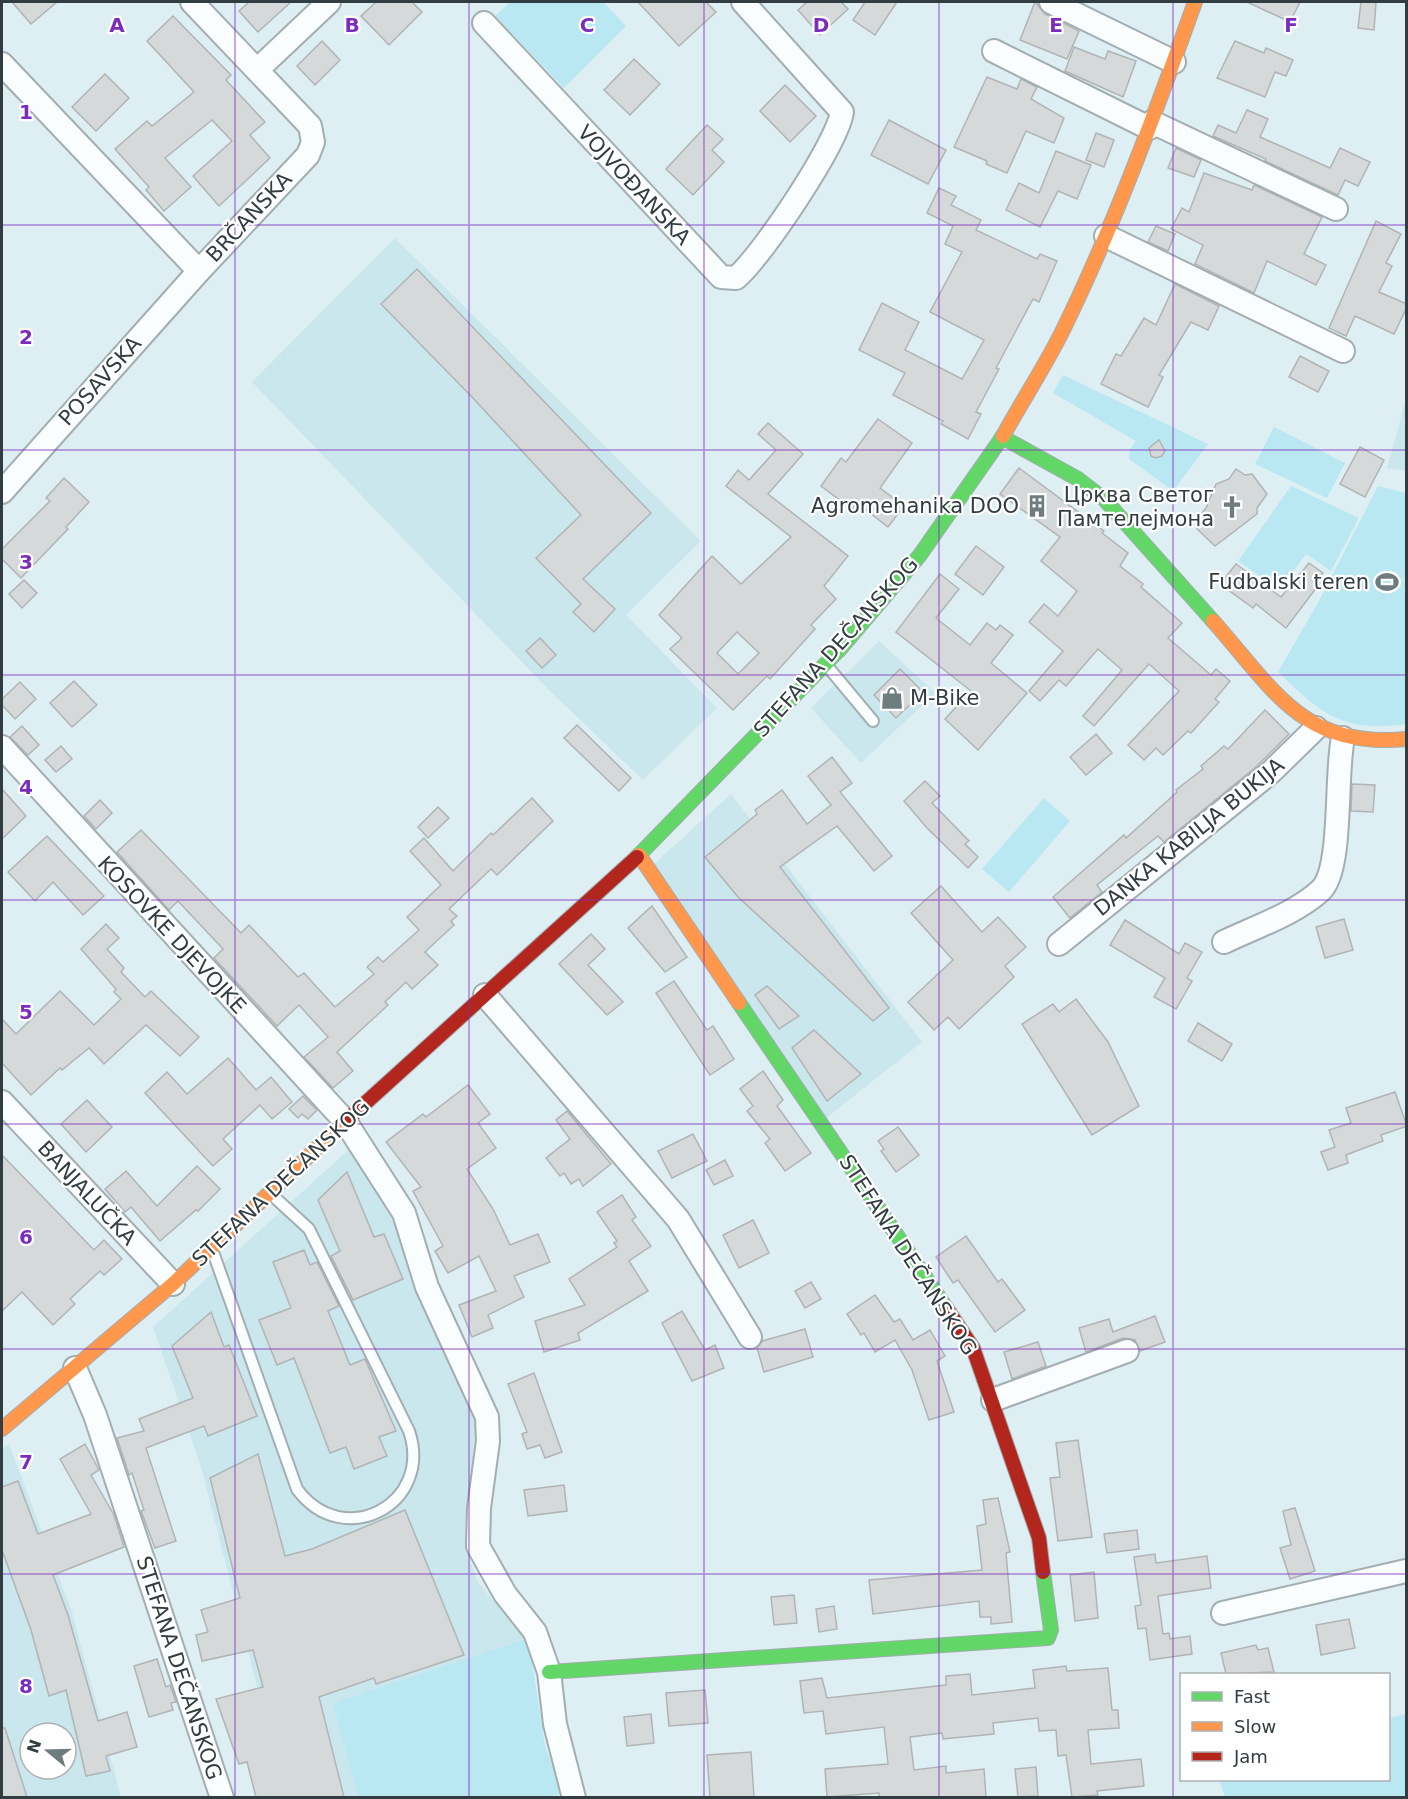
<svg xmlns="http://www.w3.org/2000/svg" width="1408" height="1799" font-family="'DejaVu Sans',sans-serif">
<rect width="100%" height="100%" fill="#deeff3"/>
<!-- built -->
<g fill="#cae7ee" fill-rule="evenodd">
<path d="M395,238l306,303 -75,74 91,93 -74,72 -93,-89 -298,-309z"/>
<path d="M1406,399v72l-19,-3z"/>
<path d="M879,641l56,52 -74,70 -50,-55z"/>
<path d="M731,794l191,248 -107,85 -170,-255z"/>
<path d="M354,1145l42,73 81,193 4,24 -13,119 9,27 48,58 -191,64 24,94h-73l-84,-330 -48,-140z"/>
<path d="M9,1444l63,168 49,185 -119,1v-349zM30,1733h36v36h-36z"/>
</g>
<!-- green -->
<g fill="#b9e8f2">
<path d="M510,2h93l23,24 -62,62 -69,-72z"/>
<path d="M1063,375l145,69 -35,47 -44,-32v-8l7,-10 -83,-48z"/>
<path d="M1274,427l71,36 -18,35 -72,-34z"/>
<path d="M1291,486l68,32 -28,53 -25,-17 -27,36 -41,-29z"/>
<path d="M1378,486l28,7v231c-64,9 -84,-10 -128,-52l41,-71z"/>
<path d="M1044,798l26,23 -61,71 -27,-23z"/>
<path d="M525,1639l5,9 15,98 18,48 -26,4 -179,-1 -25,-94z"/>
<path d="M1406,1714v83h-181l-6,-17h169l1,-62z"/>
</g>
<!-- building -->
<g fill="#d5d9d9" stroke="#b1b4b4" stroke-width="1.5" fill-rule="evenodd">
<path d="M12,2h45l-26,22z"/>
<path d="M249,2h42l-33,30 -19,-21z"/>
<path d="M376,2h36l10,10 -33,33 -28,-29z"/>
<path d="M638,2h68l10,10 -37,34z"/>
<path d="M807,2h34l7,7 -28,26 -22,-25z"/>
<path d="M865,2h32l-22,33 -22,-15z"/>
<path d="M1035,2l10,12 34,17 -12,28 -47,-19z"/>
<path d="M1247,2h53l-10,20z"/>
<path d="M1361,2h15l-2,28 -16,-2z"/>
<path d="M173,16l58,59 -5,5 39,42 -15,13 20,23 -51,48 -26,-30 39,-35 -20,-21 -47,38 26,29 -27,24 -18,-21 3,-3 -34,-38 32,-28 5,5 42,-34 -47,-51z"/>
<path d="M322,41l18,19 -25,25 -18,-19z"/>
<path d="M1235,41l29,12 2,-5 27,12 -7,16 -11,-4 -10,25 -48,-19z"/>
<path d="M1074,47l31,12 3,-8 28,10 -13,36 -58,-26z"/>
<path d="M634,59l26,25 -30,31 -26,-25z"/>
<path d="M105,74l24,24 -33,33 -24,-24z"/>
<path d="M987,77l30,12 4,-10 16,8 -6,12 33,19 -10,25 -28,-12 -19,42 -21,-9 1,-3 -33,-14z"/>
<path d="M785,85l31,31 -26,26 -30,-31z"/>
<path d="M1247,110l21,9 -8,18 70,31 10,-20 30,14 -12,24 -13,-6 -7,15 -73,-34 1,-2 -53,-23 5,-11 18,8z"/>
<path d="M889,120l57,30 -18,34 -57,-29z"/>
<path d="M707,125l16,14 -11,11 12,12 -31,33 -27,-26z"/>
<path d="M1096,133l18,7 -10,27 -18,-7z"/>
<path d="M1176,148l25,12 -7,17 -26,-9z"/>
<path d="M1056,151l35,14 -14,34 -19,-8 -18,36 -34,-17 13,-27 20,10z"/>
<path d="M1204,173l48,17 2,-5 68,32 -18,37 22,11 -10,20 -49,-24 -13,32 -59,-29 8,-19 -32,-16 11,-21 7,4z"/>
<path d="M939,188l17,8 -5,9 30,15 -5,10 61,29 3,-5 17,7 -18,41 -6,-3 -37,69 3,1 -23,43 5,2 -13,25 -27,-15 2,-3 -50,-26 12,-22 -46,-23 23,-47 37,19 -14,28 57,29 22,-39 -54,-28 32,-60 -17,-8 8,-18 -26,-13z"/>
<path d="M1376,221l25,13 -15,29 6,3 -13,26 28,12v3l-13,27 -39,-18 -9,20 -17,-8z"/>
<path d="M1156,226l19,8 -7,17 -20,-9z"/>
<path d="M417,269l234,244 -68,66 32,30 -21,23 -21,-20 8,-8 -45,-46 45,-43 -109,-118 -91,-93z"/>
<path d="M1175,284l44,22 -11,24 -17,-8 -32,53 4,2 -15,30 -47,-23 15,-30 5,2 23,-38 12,7z"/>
<path d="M1300,356l29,15 -11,21 -29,-15z"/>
<path d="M878,419l34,24 -32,45 24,18 -16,21 -31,-24 -5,6 -31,-23 20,-28 5,4z"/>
<path d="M768,423l35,31 -35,40 80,62 -24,30 12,13 -25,26 4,4 -45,50 -3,-3 -34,34 -63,-61 12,-11 -23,-23 53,-59 29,28 50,-47 -65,-51 12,-16 11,10 27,-30 -18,-16zM737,632l22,21 -21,21 -21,-21z"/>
<path d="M1159,440l6,11 -3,5 -7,2 -4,-2 -2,-8z"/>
<path d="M1360,447l24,13 -19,37 -25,-13z"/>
<path d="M1019,468l85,63 -2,2 26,20 -8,13 23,18 -2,3 41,36 -14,15 43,37 5,-6 14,12 -15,18 4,3 -28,31 -3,-2 -25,24 -7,-7 -12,12 -16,-15 51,-54 -30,-27 -55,62 -11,-10 39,-46 -24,-21 -32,37 -7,-6 -19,21 -11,-10 34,-40 -34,-29 15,-18 14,12 19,-25 -36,-30 19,-24 -60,-43z"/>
<path d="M1236,469l9,6 7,-1 15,20 -10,14v6l-42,32 -18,-17v-10l9,-11 10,-24 13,-5z"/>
<path d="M64,478l25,24 -23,25 2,2 -47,49 -19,-19v-10l48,-48 -4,-3z"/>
<path d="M976,546l28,21 -21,28 -28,-21z"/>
<path d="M1309,563l14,10 -5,8 2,2 -34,45 -30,-24 -3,4 -33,-24 16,-20 45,33z"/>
<path d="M940,574l19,15 -23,29 34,27 17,-22 9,7 4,-5 13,10 -22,28 36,30 -49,57 -33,-31 26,-28 -75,-59z"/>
<path d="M24,580l13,13 -15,15 -13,-14z"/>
<path d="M540,638l16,17 -14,13 -16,-17z"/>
<path d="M900,669l23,23 -27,26 -22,-23z"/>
<path d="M74,681l23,24 -25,22 -22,-24z"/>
<path d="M20,682l16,17 -21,20 -13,-14v-6z"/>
<path d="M1265,710l24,24 -32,32 -93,76 -6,-6 -61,49 5,7 -32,26 -17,-21 71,-62 2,3 51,-46 -1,-2 27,-21 -2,-3 23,-20 4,3z"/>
<path d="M577,725l54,53 -12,13 -55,-53z"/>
<path d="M22,726l17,19 -11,10 -18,-18z"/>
<path d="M1096,734l16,19 -26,22 -16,-18z"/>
<path d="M61,746l11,13 -16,13 -11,-12z"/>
<path d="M832,757l20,26 -12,9 52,64 -18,15 -37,-45 -57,41 109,141 -16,13 -135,-124 -33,-40 52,-43 -2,-4 27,-20 25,34 24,-19 -23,-29z"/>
<path d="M925,781l15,15 -8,7 37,38 -4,3 13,13 -10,11 -41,-40 -23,-27z"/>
<path d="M1352,784l23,1 -2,27 -22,-1z"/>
<path d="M2,789l24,27 -24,23z"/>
<path d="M532,798l21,23 -56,54 -6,-6 -42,40 8,7 -6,5 3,4 -29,27 13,13 -26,24 -6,-7 -21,20 3,3 -51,47 16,19 -20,17 -29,-31 24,-20 -29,-32 -22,21 -63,-68 9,-9 -45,-48 -9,9 -52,-58 24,-22 100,103 8,-8 49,52 6,-4 31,34 39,-33 -7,-7 11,-10 5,5 36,-32 -12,-13 34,-32 -31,-34 14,-13 29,33 38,-38 2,2z"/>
<path d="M100,800l12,13 -16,16 -12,-13z"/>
<path d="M438,807l11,11 -21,20 -10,-11z"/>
<path d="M47,836l57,60 -21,19 -30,-33 -18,19 -27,-29z"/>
<path d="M941,886l41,46 16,-15 28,30 -21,19 9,11 -55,52 -11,-12 -14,13 -26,-28 45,-42 -42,-47z"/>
<path d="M652,906l35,51 -22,15 -37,-44z"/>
<path d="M1344,919l9,31 -28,8 -9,-31z"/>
<path d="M1125,920l54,34 6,-11 17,9 -15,26 5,3 -16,28 -22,-12 11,-19 -55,-33z"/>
<path d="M106,924l13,14 -12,11 17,19 -3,4 24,25 6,-6 48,46 -19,19 -34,-31 -42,39 -15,-16 -27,22 -2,-2 -29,27 -29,-32v-44l14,15 44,-43 34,34 27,-26 -7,-7 2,-3 -35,-40z"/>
<path d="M591,934l14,15 -17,16 35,37 -16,13 -48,-51z"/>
<path d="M674,981l33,49 6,-4 21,33 -24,16 -54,-82z"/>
<path d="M767,986l32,30 -20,13 -24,-34z"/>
<path d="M1076,999l32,43 31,64 -47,29 -70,-111 31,-20 6,8z"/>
<path d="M1198,1023l34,21 -10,17 -34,-20z"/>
<path d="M814,1030l47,44 -34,27 -35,-53z"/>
<path d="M228,1058l28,32 15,-13 21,25 -20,17 -12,-14 -37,34 9,10 -19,17 -68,-73 22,-21 20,22z"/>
<path d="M763,1071l20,29 -6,6 34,47 -26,18 -20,-28 5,-4 -23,-28 6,-5 -13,-17z"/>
<path d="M468,1085l22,29 -12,9 18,25 -29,21 26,40 17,36 28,-11 12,28 -36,14 10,21 -36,18 5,13 -21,9 -13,-32 37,-14 -17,-35 -31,17 -13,-22 8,-5 -30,-55 8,-4 -35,-45 37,-28 3,3z"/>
<path d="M1395,1092l12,34 -26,9 2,6 -37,14 2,8 -20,7 -7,-18 14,-5 -6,-17 22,-7 -5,-15z"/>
<path d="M303,1096l14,14 -9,9 -6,-5 -4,4 -9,-9z"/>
<path d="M87,1100l25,27 -26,25 -25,-28z"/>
<path d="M567,1111l44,53 -28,22 -4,-7 -8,5 -7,-11 -4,3 -14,-18 24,-19 -14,-19z"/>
<path d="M898,1127l21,28 -23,17 -15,-21 3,-2 -6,-8z"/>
<path d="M693,1134l14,27 -35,17 -14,-27z"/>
<path d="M2,1155l92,95 10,-10 18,19 -18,16 -4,-4 -30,28 5,5 -22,21 -31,-33 -20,19z"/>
<path d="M725,1160l8,16 -19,9 -8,-15z"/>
<path d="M197,1166l23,23 -22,22 -2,-1 -36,31 -29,-34 -6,5 -20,-23 21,-18 31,35z"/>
<path d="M347,1172l27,65 10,-3 19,45 -50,21 -22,-44 9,-5 -22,-51z"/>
<path d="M622,1195l14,22 -4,3 19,26 -22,15 19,30 -70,42 2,7 -36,12 -9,-31 50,-16 -16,-26 48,-32 -3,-4 3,-2 -20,-29z"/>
<path d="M753,1220l16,33 -30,15 -16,-33z"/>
<path d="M966,1236l32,46 4,-3 23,31 -30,22 -37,-52 -5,3 -17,-26z"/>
<path d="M304,1250l6,15 7,-3 22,44 -11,5 22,54 15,-6 31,72 -17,6 8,19 -33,13 -8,-22 -16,6 -36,-95 -17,7 -18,-45 32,-12 -18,-46z"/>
<path d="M811,1282l10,17 -16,9 -10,-17z"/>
<path d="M875,1295l19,27 6,-3 13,21 17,-10 15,26 -8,5 17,51 -25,8 -17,-50 -17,-30 -20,12 -11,-19 -3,2 -14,-21z"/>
<path d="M682,1311l23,39 10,-5 9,23 -32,13 -30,-58z"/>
<path d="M211,1312l13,35 5,-2 28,71 -49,20 -4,-10 -58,22 30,93 -21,7 -14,-37 3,-1 -12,-37 -3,2 -12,-37 27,-7 -5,-12 54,-21 -21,-52z"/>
<path d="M1155,1316l10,26 -25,9 -5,-11 -12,-2 -37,14 -7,-24 30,-9 4,13z"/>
<path d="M805,1329l8,28 -49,15 -7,-24 5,-7z"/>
<path d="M1038,1342l8,24 -34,13 -8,-27z"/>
<path d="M534,1373l28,79 -17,6 -5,-13 -13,4 -5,-15 5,-2 -19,-48z"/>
<path d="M1078,1440l14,97 -34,4 -8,-63 10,-1 -4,-34z"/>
<path d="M85,1444l14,26 -8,5 23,40 10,32 -71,28 15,40 30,106 29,-9 10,35 -31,9 4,15 -24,5 -20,-86 -17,6 -18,-66 -29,-80v-63l16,-6 20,53 53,-20 -31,-55z"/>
<path d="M258,1454l27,102 27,-7 93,-39 59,145 -88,29 -2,-6 -55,19 25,100h-88l-9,-35 -8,2 -23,-65 47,-12 -10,-37 -51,11 -6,-26 12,-3 -7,-22 39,-12 -30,-120z"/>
<path d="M564,1485l3,26 -39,5 -4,-26z"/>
<path d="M998,1498l12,54 -4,1 6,69 -21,2v-7h-11l-1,-16 -106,13 -4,-34 113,-10 -5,-44 9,-2 -3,-24z"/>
<path d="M1295,1508l20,63 -25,8 -10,-31 11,-3 -8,-34z"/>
<path d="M1137,1530l2,19 -32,4 -3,-19z"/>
<path d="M1155,1554l1,9 51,-7 4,32 -53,8 5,38 6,-1 1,6 20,-3 2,18 -42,6 -4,-32 -8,1 -3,-23 6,-1 -7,-48z"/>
<path d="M1094,1572l4,46 -23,3 -5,-46z"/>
<path d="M794,1595l3,28 -23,2 -3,-28z"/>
<path d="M834,1606l3,23 -18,3 -3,-23z"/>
<path d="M1349,1619l6,29 -34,7 -5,-30z"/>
<path d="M1256,1645l2,5 10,-2 6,24 -48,2 -5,-21z"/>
<path d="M157,1659l9,28 4,-2 6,17 -5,1 2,7 -24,7 -15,-51z"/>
<path d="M1066,1666l1,5 41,-3 4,42h6l1,18 -31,2 3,34 50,-5 3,27 -47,5 1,4 -26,2 -6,-42 -8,1 -2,-26 -17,1 -1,-13 -45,5 1,11 -51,5 -1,-6 -32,4 4,33 32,-4v7l38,-4 2,28h-107v-4l-52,4 -2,-28 63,-5 -4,-37 -58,7 -3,-23 -19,2 -4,-32 22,-3 5,20 119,-13v-9l24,-2 2,21 63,-7 -2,-18z"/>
<path d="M705,1690l3,33 -39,3 -3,-33z"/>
<path d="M651,1714l3,29 -27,3 -3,-29z"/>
<path d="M2,1728h3l22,69h-25z"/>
<path d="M751,1752l3,45h-44l-3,-42z"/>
<path d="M1036,1767l2,29 -20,1 -3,-28z"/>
</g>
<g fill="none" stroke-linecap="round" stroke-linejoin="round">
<!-- lane casing -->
<g stroke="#a2aeb1" stroke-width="14">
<g id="lane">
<path d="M828,667l45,54"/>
<path d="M213,1252l84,237c46,63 137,15 112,-58l-100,-202 -37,-34"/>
</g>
</g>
<!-- street casing -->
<g stroke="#a2aeb1" stroke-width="26">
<g id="street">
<path d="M1051,2l123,60"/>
<path d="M484,23l237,254 15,1c26,-22 101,-134 106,-166l-99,-110"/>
<path d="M994,51l155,77"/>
<path d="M2,64l197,207"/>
<path d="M257,70l72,-68"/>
<path d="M1152,122l184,87"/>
<path d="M1106,236l237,115"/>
<path d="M2,492l197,-221 109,-116 5,-13 -3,-16 -118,-124"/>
<path d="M2,747l343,374 59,92 23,74 60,130 1,24 -9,67 -1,38 27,48 30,38 14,40 6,52 19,74"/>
<path d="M1224,942c29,-14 73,-29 97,-52 22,-21 14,-116 22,-152"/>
<path d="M1059,944l212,-172 45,-44"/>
<path d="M485,995l193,224 72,118"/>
<path d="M2,1102l171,182"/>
<path d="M75,1368l20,47 127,383"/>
<path d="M993,1400l134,-49"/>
<path d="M1223,1613l183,-42"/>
</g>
</g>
<!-- fast casing -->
<g stroke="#a2aeb1" stroke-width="16">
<g id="fast">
<path d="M1002,437l76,42 26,20 109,122"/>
<path d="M637,857l203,-208 80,-94 83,-119"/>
<path d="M739,1003l208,306"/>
<path d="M549,1672l499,-34 3,-8 -8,-58"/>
</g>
</g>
<!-- slow casing -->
<g stroke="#a2aeb1" stroke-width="16">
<g id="slow">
<path d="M1003,436c19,-35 41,-68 59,-104 52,-106 93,-218 133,-330"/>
<path d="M1213,621c61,69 90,128 193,118"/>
<path d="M639,855l100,148"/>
<path d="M2,1429l171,-145 177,-167"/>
</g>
</g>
<!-- jam casing -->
<g stroke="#a2aeb1" stroke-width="16">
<g id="jam">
<path d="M350,1117l287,-260"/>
<path d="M947,1309l26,39 66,190 4,34"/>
</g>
</g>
<!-- lane -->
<use href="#lane" stroke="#fafdfd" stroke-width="10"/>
<!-- street -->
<use href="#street" stroke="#fafdfd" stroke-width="22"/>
<!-- fast -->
<use href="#fast" stroke="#63d668" stroke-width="14"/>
<!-- slow -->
<use href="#slow" stroke="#ff974d" stroke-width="14"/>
<!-- jam -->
<use href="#jam" stroke="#b3261e" stroke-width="14"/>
</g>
<!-- grid -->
<path fill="none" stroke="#7b2cbf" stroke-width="1.5" stroke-opacity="0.55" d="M235,2v1796M469,2v1796M704,2v1796M939,2v1796M1173,2v1796M2,225h1404M2,450h1404M2,675h1404M2,900h1404M2,1124h1404M2,1349h1404M2,1574h1404"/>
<!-- icons -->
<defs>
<g id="building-bare" transform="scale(1.8)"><path d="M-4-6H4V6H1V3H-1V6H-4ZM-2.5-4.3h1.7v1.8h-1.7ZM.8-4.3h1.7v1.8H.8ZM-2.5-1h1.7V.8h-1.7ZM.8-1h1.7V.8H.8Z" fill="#6e7b7f" stroke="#fff" stroke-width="2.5" paint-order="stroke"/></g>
<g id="church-bare" transform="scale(1.8)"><path d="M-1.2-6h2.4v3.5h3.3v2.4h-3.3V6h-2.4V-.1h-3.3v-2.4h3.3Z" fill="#6e7b7f" stroke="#fff" stroke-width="2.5" paint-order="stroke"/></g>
<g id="stadium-bare" transform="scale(1.8)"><path d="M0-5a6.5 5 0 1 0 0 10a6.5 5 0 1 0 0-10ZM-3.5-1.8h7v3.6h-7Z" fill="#6e7b7f" stroke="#fff" stroke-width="2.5" paint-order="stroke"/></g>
<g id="shop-bare" transform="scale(1.8)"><path d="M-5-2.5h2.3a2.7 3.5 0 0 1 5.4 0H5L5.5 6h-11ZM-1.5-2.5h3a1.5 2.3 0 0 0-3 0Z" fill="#6e7b7f" stroke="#fff" stroke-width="2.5" paint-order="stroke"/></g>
</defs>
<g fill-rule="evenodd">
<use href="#building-bare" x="1037" y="506"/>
<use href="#church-bare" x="1232" y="507"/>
<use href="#stadium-bare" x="1387" y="582"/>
<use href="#shop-bare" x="892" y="698"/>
</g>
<g text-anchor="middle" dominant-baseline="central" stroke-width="4.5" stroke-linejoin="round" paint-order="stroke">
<!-- street labels -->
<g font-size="21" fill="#313d40" stroke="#fff">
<text transform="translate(634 185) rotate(47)">VOJVOĐANSKA</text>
<text transform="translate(249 217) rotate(-47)">BRČANSKA</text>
<text transform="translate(100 381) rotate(-48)">POSAVSKA</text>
<text transform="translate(836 647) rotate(-48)">STEFANA DEČANSKOG</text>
<text transform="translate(1189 837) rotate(-39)">DANKA KABILJA BUKIJA</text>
<text transform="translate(172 935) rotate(47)">KOSOVKE DJEVOJKE</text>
<text transform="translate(281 1183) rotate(-43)">STEFANA DEČANSKOG</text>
<text transform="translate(87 1193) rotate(47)">BANJALUČKA</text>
<text transform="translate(908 1255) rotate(57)">STEFANA DEČANSKOG</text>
<text transform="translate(179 1668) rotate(72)">STEFANA DEČANSKOG</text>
</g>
<!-- poi labels -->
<g font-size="21" fill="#313d40" stroke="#fff" text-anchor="end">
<text x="1214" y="495">Црква Светог<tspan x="1214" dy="24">Памтелејмона</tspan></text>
<text x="1019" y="506">Agromehanika DOO</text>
<text x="1369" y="582">Fudbalski teren</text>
<text x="910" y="698" text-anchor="start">M-Bike</text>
</g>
</g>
<g font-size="20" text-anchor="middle" font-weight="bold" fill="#7b2cbf" stroke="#fff" stroke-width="4.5" stroke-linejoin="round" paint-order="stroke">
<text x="117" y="32">A</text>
<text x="352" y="32">B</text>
<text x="587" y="32">C</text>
<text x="821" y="32">D</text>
<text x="1056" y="32">E</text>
<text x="1291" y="32">F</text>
<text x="26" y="119">1</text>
<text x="26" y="344">2</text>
<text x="26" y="569">3</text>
<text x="26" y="794">4</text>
<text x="26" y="1019">5</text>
<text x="26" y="1244">6</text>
<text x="26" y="1469">7</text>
<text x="26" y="1693">8</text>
</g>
<!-- border -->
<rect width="1408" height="1799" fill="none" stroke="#313d40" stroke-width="6"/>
<!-- legend -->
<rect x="1180" y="1673" width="210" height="108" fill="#ffffff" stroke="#adb1b3" stroke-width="1.5"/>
<rect x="1192" y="1692" width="30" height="9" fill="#63d668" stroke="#adb1b3" stroke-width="1.5"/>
<text x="1234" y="1703" font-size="18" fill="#313d40">Fast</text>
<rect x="1192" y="1722" width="30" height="9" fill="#ff974d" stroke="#adb1b3" stroke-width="1.5"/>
<text x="1234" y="1733" font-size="18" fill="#313d40">Slow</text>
<rect x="1192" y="1752" width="30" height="9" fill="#b3261e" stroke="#adb1b3" stroke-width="1.5"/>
<text x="1234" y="1763" font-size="18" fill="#313d40">Jam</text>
<!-- north arrow -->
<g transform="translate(48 1751) rotate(289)"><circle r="28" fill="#ffffff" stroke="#adb1b3" stroke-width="1.5"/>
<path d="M0-4.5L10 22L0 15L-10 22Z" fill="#6e7b7f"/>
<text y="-9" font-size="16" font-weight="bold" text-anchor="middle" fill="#313d40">N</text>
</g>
</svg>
